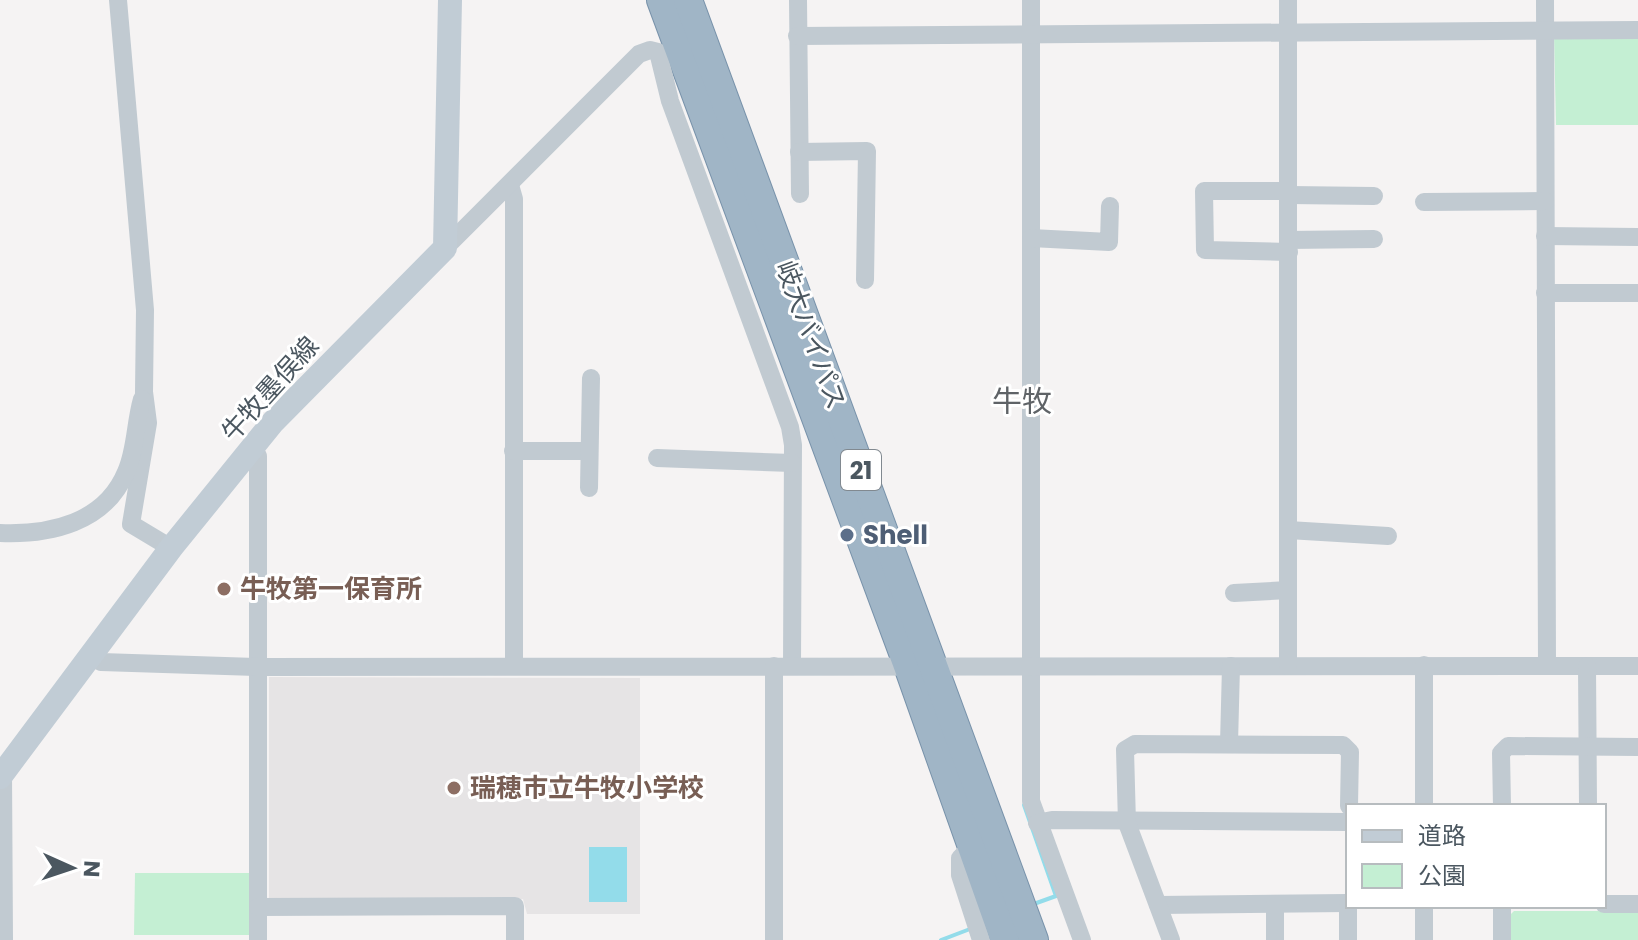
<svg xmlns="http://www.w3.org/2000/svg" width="1638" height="940" font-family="Poppins,'Noto Sans JP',sans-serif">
<rect width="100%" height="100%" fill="#f5f3f3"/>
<!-- education -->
<path fill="#e6e4e5" d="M269,677l371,1v236h-113l-4,-15 -254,-1z"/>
<!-- green -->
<g fill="#c4efd3">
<path d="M1638,33v92h-82l-2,-91z"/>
<path d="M135,873h116v62h-117z"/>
<path d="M1514,911h124v29h-129l1,-25z"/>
</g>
<!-- water -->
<rect fill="#93dcea" x="589" y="847" width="38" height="55"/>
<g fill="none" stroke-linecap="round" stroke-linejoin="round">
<!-- stream -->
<g stroke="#93dcea" stroke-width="4">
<path d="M1024,805l32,91 -25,9"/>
<path d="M941,940l29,-11"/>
</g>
<!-- trunk casing -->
<g stroke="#7892aa" stroke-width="30">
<g id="trunk">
<path d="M661,0l247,666 97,274"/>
<path d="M688,0l346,940"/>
</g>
</g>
<!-- minor -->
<g stroke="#c1cad1" stroke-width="18">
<path d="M118,0l27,310 -1,82 4,31 -17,101 40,24"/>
<path d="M798,0l2,194"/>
<path d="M1031,0v801l51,139"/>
<path d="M1545,0l2,666"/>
<path d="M797,36l841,-6"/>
<path d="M799,152l68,-1 -2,129"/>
<path d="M510,185l4,14v466"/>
<path d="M1289,191h-85l1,59 84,2"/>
<path d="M1289,195l85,1"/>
<path d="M1424,202l121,-1"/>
<path d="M1545,236l93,1"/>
<path d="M1031,238l78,4 1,-36"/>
<path d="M1288,240l86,-1"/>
<path d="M445,248l194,-194 11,-4 8,2 12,49 120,326 3,18 -1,221"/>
<path d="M1545,293h93"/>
<path d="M253,447l5,9v484"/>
<path d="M513,451h76"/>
<path d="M657,458l135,5"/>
<path d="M589,488l2,-110"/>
<path d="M1288,530l100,6"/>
<path d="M0,533c50,2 105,-10 126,-61 10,-22 9,-49 16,-73"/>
<path d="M1234,593l54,-3"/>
<path d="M91,657l10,5 157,5 1380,-1"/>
<path d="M774,666v274"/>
<path d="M1288,666v-666"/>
<path d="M1587,666l1,140"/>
<path d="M1229,744l2,-78"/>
<path d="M3,772l1,168"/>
<path d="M1424,806v-141"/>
<path d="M1502,806l-1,-53 7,-7 130,1"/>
<path d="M1037,823l15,-3 296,2"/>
<path d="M970,848l-10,10v17l21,65"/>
<path d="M1604,904h34"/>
<path d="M1158,905l190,-2"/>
<path d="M1424,906v34"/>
<path d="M1502,906v34"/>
<path d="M258,907l257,-1v34"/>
<path d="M1171,940l-44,-117 -2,-73 10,-6 208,1 7,7 -1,54"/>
<path d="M1275,940v-36"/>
<path d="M1348,940v-34"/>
</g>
<!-- secondary -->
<path stroke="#c1ccd5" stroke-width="24" d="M0,777l171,-229 102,-126 172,-174 5,-248"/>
<!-- trunk -->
<use href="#trunk" stroke="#a0b5c6" stroke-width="28"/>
</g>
<!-- markers -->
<circle fill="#5c6f8a" stroke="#fff" stroke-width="3" cx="847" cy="535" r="8"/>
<g fill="#8d6e63" stroke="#fff" stroke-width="3">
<circle cx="224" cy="589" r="8"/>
<circle cx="454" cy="788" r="8"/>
</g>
<g text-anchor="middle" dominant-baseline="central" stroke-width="6" stroke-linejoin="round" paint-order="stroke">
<!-- shield labels -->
<rect fill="#fff" stroke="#818990" stroke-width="2" x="841" y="450" width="40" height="40" rx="6"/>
<g font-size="24" font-weight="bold" fill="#4b5760">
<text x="861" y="470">21</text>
</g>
<!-- street labels -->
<g font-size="26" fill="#4b5760" stroke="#fff">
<text transform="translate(811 335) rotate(70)">岐大バイパス</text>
<text transform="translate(270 389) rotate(-48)">牛牧墨俣線</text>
</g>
<!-- service labels -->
<g font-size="26" font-weight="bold" fill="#4e5e75" stroke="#fff" text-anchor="start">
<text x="863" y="535">Shell</text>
</g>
<!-- education labels -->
<g font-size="26" font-weight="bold" fill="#785e54" stroke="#fff" text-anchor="start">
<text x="240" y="589">牛牧第一保育所</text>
<text x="470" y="788">瑞穂市立牛牧小学校</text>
</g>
<!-- quarter labels -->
<g font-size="30" fill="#5f6367" stroke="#fff">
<text x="1022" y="401">牛牧</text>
</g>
</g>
<!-- legend -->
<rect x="1346" y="804" width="260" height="104" fill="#ffffff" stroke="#b7bcbf" stroke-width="2"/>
<rect x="1362" y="830" width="40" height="12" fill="#c1ccd5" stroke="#b7bcbf" stroke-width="2"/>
<text x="1418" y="844" font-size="24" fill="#4b5760">道路</text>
<rect x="1362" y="864" width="40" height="24" fill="#c4efd3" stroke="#b7bcbf" stroke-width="2"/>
<text x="1418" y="884" font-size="24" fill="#4b5760">公園</text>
<!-- north arrow -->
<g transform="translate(72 868) rotate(93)" stroke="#ffffff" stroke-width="6" paint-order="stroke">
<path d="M0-6L14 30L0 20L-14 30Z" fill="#4b5760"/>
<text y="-12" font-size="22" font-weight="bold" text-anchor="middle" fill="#4b5760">N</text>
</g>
</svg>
